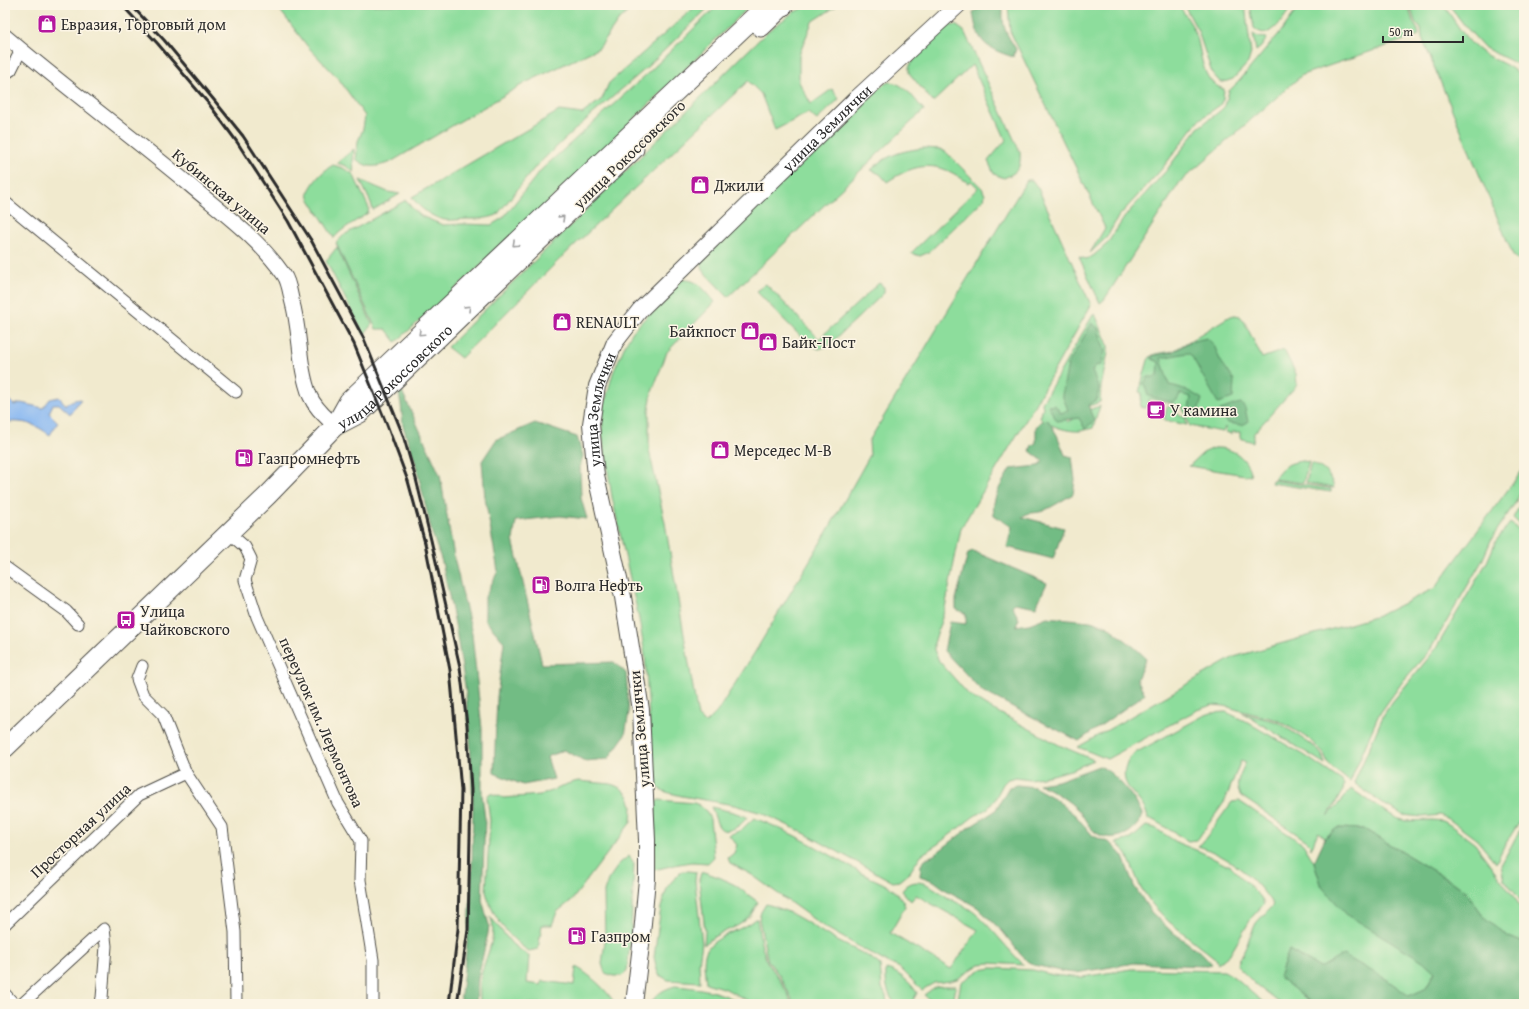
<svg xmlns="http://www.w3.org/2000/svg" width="1529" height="1009" font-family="'Gentium Book Plus',serif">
<rect width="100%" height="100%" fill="#fcf5e5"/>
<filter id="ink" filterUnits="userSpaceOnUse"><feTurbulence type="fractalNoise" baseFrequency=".025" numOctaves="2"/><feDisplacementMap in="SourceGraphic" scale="8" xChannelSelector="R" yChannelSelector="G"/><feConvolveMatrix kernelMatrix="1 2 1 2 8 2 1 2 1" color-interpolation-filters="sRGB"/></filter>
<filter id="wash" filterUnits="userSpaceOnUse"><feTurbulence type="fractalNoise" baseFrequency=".012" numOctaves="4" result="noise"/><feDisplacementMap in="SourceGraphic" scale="16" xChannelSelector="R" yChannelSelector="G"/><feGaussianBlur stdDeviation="0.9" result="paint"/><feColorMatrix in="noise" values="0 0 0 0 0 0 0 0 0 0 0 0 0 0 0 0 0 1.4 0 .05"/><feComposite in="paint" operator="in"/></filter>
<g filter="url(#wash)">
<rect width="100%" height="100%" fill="#f1eace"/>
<!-- green -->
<g fill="#8ddd9c" stroke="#5c8464">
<path d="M276,5h359l-17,16 -19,27 -74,35 -136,80c-15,4 -20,6 -33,-4l2,-18 5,-12 2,-13 -27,-38 -30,-31z"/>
<path d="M697,5h14l-67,65 -65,56 -43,40 -39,49c-10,4 -19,4 -30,4 -7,0 -15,2 -22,1 -12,-2 -26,-12 -33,-23l147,-86 23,3 20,-15 7,-16z"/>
<path d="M718,5h33l-236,230 -119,107 -10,-13h-10l-40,-86 8,-8 62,-35 5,7 10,9 22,9 19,-1 29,1 12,-7 38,-48 106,-96z"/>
<path d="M810,5h28l-26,17 -13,33v27l12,22 21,-15 7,10 -22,21 -9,-7 -33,17 -14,-36 -13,-13 -188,178 -99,99 -14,-11 321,-316 26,-19z"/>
<path d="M1008,5h171c5,9 12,17 16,27 8,19 4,50 29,57l-1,10 -3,6 -21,15 -38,50 -43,47 -11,20 -17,16 15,-25 -95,-197z"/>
<path d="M1184,5h61l6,48 -3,10 -15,16 -9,3h-4l-8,-9 -14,-42z"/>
<path d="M1250,5h43c-9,11 -22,39 -39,23z"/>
<path d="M1300,5h108l5,17 5,8 1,5 -117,40 -122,107 -76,118 -4,3 -21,-46 7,2 7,-3 14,-12 19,-29 40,-44 32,-43 22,-17 5,-5 4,-15 11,-11 43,-51z"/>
<path d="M1410,5h33c11,14 19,30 32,42 16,15 38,15 49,35v183l-11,-10 -91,-217 -1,-9 -6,-7z"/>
<path d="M1449,5h75v57l-9,1 -30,-15 -20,-22z"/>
<path d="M952,25l5,1 7,5 56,121c1,16 -2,20 -16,26l-10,-4 -6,-13 18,-21 -34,-75 -39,37 -24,-29v-6l2,-4 36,-36z"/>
<path d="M1253,34l5,3 9,1 -6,9 -5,4z"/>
<path d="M889,82c16,1 25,17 35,28l-196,187 -25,-26 -2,-9 2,-5 172,-165 9,-8z"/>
<path d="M924,148l16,1 6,3 36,36 3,7 -1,4 -55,53 -9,4 -9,-3 67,-65 -7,-7 -3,2c-30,-23 -51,-21 -81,-1l-7,-8 -9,-4c17,-16 31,-19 53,-22z"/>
<path d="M354,149l-1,13 1,10 -8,-6 -9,-3z"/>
<path d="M333,165l10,3 10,6 16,34 -1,5c-11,8 -26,15 -34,25l-25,-40 -1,-5c6,-12 13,-21 25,-28z"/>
<path d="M360,180l28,12 12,2 -27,16 -2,-7z"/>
<path d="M1027,180h5l6,8 53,117 -65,115 -65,108 -16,80 -11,35v7l5,11 30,34 17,11 27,14 46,25 35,15 -20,9 -21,6 -23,4 -14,-2 -8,2 -5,5 -9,17 -6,7 -15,9 -35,27 -17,11 -11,17 -11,9 -6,1 -91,-50 -40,-19 -28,-8 -52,-9 -16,-4 -10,-5 -3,-12 -8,-120 -6,-36 -27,-122 -10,-63v-21l11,-40 13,-30 7,-12 48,-51c17,-2 24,11 34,22l-48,50 -15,40 -3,18v40l16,73 33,194 8,6 11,-11 38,-60 73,-122 42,-75 -1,-14z"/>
<path d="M337,247l35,77 -8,11 -38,-74z"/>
<path d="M879,283l5,4v6l-56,53 -9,3 -11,-5 -52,-53 10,-7 53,55z"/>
<path d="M1095,314l13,31v7l-7,35 -1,15 -30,11 -5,4 3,5 6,-3 -1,-4 27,-9 -7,22c-4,1 -9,2 -13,3 -11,1 -32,-5 -40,-13l3,-10 -1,-5 51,-88z"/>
<path d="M1235,315l5,1 4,5 18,37 22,-8 12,24 1,11 -43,48 -1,9 -13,-4v-6h-9v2l-5,-2 -1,-5 -2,5 -33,-6 -8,-20 -33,-7 -3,9 -6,-1 2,-14 -3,-1 9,-32 3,-4 4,-2 18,-3 57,-35z"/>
<path d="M1167,406l11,1 -2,6 9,4 2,8 -23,-5z"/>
<path d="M1214,448c19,-1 34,10 37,28l-62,-10 14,-13z"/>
<path d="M1303,461l6,1 -6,21 -29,-4c6,-12 16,-17 29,-18z"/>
<path d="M1311,463c13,5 20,12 23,25l-28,-5z"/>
<path d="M1524,468v17l-7,15 -25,38 -10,23 -52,89 -27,31 -25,35 -28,66 -21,-17 -5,-11 -15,-15 -31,-19 -40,-10 -13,-4 -13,-1 -15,5 -90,49 -29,-12 156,-90 144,-41 57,-28z"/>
<path d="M1272,480l59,9v3l-60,-9z"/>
<path d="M1524,497v31l-11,-10z"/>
<path d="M1510,523l14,10v281l-21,34 -7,15 -19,-23 -27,-20 -10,-5 -18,2 -19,-2 -21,-12 -28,-20 30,-69 9,-13 42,-51 52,-88 9,-21z"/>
<path d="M1226,712l19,9 59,34 38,26 2,4 -1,5 -15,26 23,-27 45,29 10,3 26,-1 11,1 7,4 25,19 49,67v32l-15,-6 -24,-19 -20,-28 -101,-61 -27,-1 -12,10 -7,-6 -7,17 -1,-5 -3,-3 -66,-45c-8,-11 0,-23 5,-34l-5,-2 -16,41 -28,39 -9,1 -33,-20 -4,-2 -3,1c-2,-23 -31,-30 -22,-54 2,-6 5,-11 11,-14l66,-36 8,-3z"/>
<path d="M1243,713l35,9 38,26 6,7 3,9z"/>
<path d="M578,781l33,3 10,4 7,7 4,10 -1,17 -59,78 -15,12 -5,13h-10l-4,24 -9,2c-20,-12 -39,-38 -43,-60l4,-71 -3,-23 3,-4 14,5 36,-3 15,-5 12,-6z"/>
<path d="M659,800l35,3 5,2 7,6 4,8 4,38 -6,6 -16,-1 -13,2 -25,6 1,-67z"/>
<path d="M1239,801l64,43 11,18 8,25 101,74 12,10 -10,18 -16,7 -23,-17 -66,-11 -31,-18 -10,27 34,27h-32l-25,-19 -19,-19 19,-43 17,-18c-17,-27 -44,-49 -75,-59l4,-3 30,-41z"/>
<path d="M711,807l22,5 14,5c-4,6 -8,9 -14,12 -17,7 -16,-11 -22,-22z"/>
<path d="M754,818c38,14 72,34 107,55 9,5 21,9 30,15 6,5 13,12 14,19l-15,26 61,36 27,-39 -62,-35 -5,6 -9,-10c13,-19 32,-3 45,6 9,6 20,9 29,17 17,15 31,35 48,51l-35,-2 -9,1 -23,15 -7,2 -16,2 -12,7 -22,-22 -16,-7 -61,-35 -71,-51 -22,-12 -2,-5 6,-5 3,-8 -8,-10 12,-5z"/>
<path d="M1524,822v83l-20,-26 -3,-14z"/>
<path d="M1146,826l9,2 23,15 23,9 25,13h3l31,31 4,8 -12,13 -21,36 -13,11 -3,-6 -47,-37 -16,-17 -12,-18 -14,-34 -10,-9 15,-4z"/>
<path d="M629,856l5,8 -3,68 -4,39 -5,5h-8l-9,-3 -3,-9 3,-23 -1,-49 4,-12 12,-17z"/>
<path d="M688,871l8,1 -1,9 7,62 -3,20 1,19 -32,-2 -5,-3 -4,-2 -2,-5 -3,-13 7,-50 7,-21 12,-14z"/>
<path d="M704,872l17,6 14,7 23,17c-3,6 -6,12 -10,16 -13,13 -30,12 -44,27l1,-14 -6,-51 2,-7z"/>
<path d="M766,904c27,7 42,20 66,34 17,10 33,14 48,27l2,23 4,8 1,8h-94l-2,-7 -12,-22 -11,-14 -3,-13 -6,-29 2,-7z"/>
<path d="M490,916l22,28 17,12 -2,27 14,2 2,-4 31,4 2,-18c12,6 33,25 39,37h-135c0,-9 -1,-19 1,-28 4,-19 18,-41 9,-60z"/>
<path d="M755,919h2l4,24 6,19 11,15 11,19 2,8h-37l-28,-15 -20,-6c-1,-9 -3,-19 -1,-28 3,-18 36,-23 50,-36z"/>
<path d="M992,968l41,2 20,5 19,2h11l48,-8 93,2c15,7 27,24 43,33h-310l4,-22 19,-12z"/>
<path d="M886,969c13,3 24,13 31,24l-6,11h-15c-9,-8 -11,-23 -10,-35z"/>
<path d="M675,986c25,2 46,5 67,18h-91c5,-11 14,-15 24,-18z"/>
<path d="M941,986h15l-3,18h-18l-11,-9 11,-8z"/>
</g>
<!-- forest -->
<g fill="#72bc84" stroke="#4e7458">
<path d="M984,5h14l5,4c-1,19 3,24 13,40l-3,8c-27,-9 -36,-14 -40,-45z"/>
<path d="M1092,323l6,5 7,24 -4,13 -6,1 -3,5 7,17 -2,11 -9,6 6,16 -9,8 -6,-11 -22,3 -9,-15 7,-1 6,8 7,-3 -6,-15 6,-31z"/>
<path d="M1207,338l7,7 6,15 14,20 -1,18 -15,5 -27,-48 -4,-2 -26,5 8,27c13,2 22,7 33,14l-4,12 -10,4 3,-18 -11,-3 -3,6 -5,2 -24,-6 -4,-13 4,-6h7l3,-2 1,-13 -7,-3v-3l22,-4 15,-10z"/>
<path d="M401,389l39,86 15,87 17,72 10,95v65l3,25 -3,81 7,25 -1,8 -10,44 -2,27h-16l9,-78 3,-59 1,-60 -3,-69 -5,-52 -10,-62 -13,-62 -10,-29 -17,-72 -12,-35 -2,-22 -3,-14z"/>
<path d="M1241,403l4,5 3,14 -6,3 -15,-2 -7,-13c8,-2 13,-6 21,-7z"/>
<path d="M1048,420l9,15 8,20 7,2 3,23 -2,14c-10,6 -19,12 -30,17 -8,3 -14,0 -21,6l42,11 -11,31 -46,-12 5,-20 -18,-12c-3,-17 8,-31 16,-46l29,-3 4,-5 -13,-10 2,-6 4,-2v-16l5,-6z"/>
<path d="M535,423l42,14 6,19 -3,9 1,33 6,21 -27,-3 -44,5 -3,19 29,124 72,-2 12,11 3,39 -4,23 -17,24 -23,2 -21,-11 -17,7 7,22 -31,6 -29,-12 3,-76 7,-55 -19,-22v-23l13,-26 -13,-73 -3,-37 14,-21z"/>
<path d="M973,551l74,32 -11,24 -21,-4 -3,3 7,13 -3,7 13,-2 18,-7 43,4 17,5 26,20 13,12 -9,21 8,15 -66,47 -97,-50 -38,-40 6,-29 16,2v-10l-10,-5v-10l12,-46z"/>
<path d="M1099,766c16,6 37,33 43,48 -4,19 -28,29 -44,20 -9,-5 -12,-14 -18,-22 -11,-12 -27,-21 -41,-28l19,-3z"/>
<path d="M1017,785l17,2 20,11 22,18 17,20 17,7 9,9 4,5 11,29 17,26 20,19 32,23 9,10 -9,2 -69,-3 -58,10 -10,-1 -32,-7 -7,-4 -6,-6 -18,-23 -26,-25 -31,-17 -12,-9 -14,-5 1,-11 4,-6 9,-4 36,-28 25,-16 14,-24z"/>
<path d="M1337,828l27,1 101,61 20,28 24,19 15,6v61h-211l-34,-27 10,-27 31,18 23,-13 43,24 23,17 16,-7 10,-17 -12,-11 -77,-47 -24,-27 -8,-25 11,-24z"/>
</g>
<!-- water -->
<path fill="#87b7f2" stroke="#59718e" d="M59,397l7,8 8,-5 7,-1 -11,15 -11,-10h-6l-4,9 9,9 -8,13c-17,-12 -24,-14 -45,-13l2,-13h-2v-11h2l7,7 7,-2 22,5 7,-9z"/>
</g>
<g filter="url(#ink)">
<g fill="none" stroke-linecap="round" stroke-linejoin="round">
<!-- minor casing -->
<g stroke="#494843" stroke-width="13">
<g id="minor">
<path d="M5,74l6,-4 10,-20"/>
<path d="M5,202l231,190"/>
<path d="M229,533l16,14 6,12 -6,21 12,37 81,186 23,38 -1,39 13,80v44"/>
<path d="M5,567l61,44 12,13"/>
<path d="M142,666l-5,13 6,16 20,20 23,58 36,54 13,105 1,72"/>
<path d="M5,924l134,-129 47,-22"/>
<path d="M5,994l9,10"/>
<path d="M22,1004l82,-75 2,17 -4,52 -2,6"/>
</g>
</g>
<!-- tertiary casing -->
<g stroke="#494843" stroke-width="16">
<path id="tertiary" d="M5,36c61,52 125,99 186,150 33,28 68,53 93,89 5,7 6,18 8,26 9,31 6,65 18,95 5,12 16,21 25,30"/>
</g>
<!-- secondary casing -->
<g stroke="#494843" stroke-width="18">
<g id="secondary">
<path id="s1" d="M634,1004l7,-59 6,-66v-39l-6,-130 -18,-113 -27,-121 -5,-52 6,-38 18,-44 25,-32 216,-211 102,-94"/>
</g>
</g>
<!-- trunk casing -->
<g stroke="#494843" stroke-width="21">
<g id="trunk">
<path d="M761,27l23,-22"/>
<path id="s2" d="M335,426l25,-13 274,-264"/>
<path d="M5,748l263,-253 67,-69 14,-25 418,-396"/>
</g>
</g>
<!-- minor -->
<use href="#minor" stroke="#fff" stroke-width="11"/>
<!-- tertiary -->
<use href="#tertiary" stroke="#fff" stroke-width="14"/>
<!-- secondary -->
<use href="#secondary" stroke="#fff" stroke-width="16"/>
<!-- trunk -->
<use href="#trunk" stroke="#fff" stroke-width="19"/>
<!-- rail -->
<g stroke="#2b2b2b" stroke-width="3">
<path d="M122,5l36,39 51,60 28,38 51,79 66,123 33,81 21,56 17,62 25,127 11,120 -3,139 -9,75"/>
<path d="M131,5l33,35 50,60 29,36 68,104 53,99 39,96 13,44 15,61 29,127 7,58 4,65 -3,140 -11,74"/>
</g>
</g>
<!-- one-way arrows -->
<defs><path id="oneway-chevron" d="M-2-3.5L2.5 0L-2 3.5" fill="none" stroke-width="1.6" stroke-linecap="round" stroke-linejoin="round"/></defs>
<g stroke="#a0a0a0">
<use href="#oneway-chevron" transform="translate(562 218) rotate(-44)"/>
<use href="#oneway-chevron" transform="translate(515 244) rotate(137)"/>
<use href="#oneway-chevron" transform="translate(468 308) rotate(-44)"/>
<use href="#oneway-chevron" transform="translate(421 333) rotate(137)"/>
</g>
</g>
<!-- icons -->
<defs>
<g id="shop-square" transform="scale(1)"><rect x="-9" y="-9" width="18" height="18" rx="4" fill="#b5179e" stroke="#fcf5e5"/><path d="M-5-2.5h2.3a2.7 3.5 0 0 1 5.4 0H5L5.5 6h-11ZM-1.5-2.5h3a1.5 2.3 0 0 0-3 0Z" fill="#fff"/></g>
<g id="cafe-square" transform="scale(1)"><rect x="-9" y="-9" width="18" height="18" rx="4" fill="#b5179e" stroke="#fcf5e5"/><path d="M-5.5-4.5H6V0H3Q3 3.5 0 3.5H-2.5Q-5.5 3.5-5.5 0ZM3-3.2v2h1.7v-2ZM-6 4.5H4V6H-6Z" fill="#fff"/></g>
<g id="fuel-square" transform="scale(1)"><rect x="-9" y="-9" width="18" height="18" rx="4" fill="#b5179e" stroke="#fcf5e5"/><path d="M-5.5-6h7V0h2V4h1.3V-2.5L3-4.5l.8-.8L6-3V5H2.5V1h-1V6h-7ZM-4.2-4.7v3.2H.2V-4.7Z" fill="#fff"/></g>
<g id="bus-square" transform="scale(1)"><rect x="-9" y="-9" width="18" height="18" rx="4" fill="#b5179e" stroke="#fcf5e5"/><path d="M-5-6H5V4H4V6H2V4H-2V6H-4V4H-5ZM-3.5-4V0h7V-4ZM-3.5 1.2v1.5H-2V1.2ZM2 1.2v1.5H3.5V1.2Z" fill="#fff"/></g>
</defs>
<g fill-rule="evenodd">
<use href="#shop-square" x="47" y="24"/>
<use href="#shop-square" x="700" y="185"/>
<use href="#shop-square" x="562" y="322"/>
<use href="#shop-square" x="750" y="331"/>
<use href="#shop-square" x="768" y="342"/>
<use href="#cafe-square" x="1156" y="410"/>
<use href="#shop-square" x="720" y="450"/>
<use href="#fuel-square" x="244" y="458"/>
<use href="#fuel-square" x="541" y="585"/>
<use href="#bus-square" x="126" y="620"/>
<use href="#fuel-square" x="577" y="936"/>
</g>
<g text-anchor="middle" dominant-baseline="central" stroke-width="3" stroke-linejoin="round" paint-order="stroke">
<!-- poi labels -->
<g font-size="16" fill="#2b2b2b" stroke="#fcf5e5" text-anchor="start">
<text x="61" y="24">Евразия, Торговый дом</text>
<text x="714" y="185">Джили</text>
<text x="576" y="322">RENAULT</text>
<text x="736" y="331" text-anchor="end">Байкпост</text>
<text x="782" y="342">Байк-Пост</text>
<text x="1170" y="410">У камина</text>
<text x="734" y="450">Мерседес M-B</text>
<text x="258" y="458">Газпромнефть</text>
<text x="555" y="585">Волга Нефть</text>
<text x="140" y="611">Улица<tspan x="140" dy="18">Чайковского</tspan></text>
<text x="591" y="936">Газпром</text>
</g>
<!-- street labels -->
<g font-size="16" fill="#2b2b2b" stroke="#fcf5e5">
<text stroke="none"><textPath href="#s1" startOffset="973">улица Землячки</textPath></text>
<text transform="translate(629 154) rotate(-44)">улица Рокоссовского</text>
<text transform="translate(222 191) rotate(40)">Кубинская улица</text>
<text stroke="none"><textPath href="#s2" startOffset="78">улица Рокоссовского</textPath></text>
<text stroke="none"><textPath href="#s1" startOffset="601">улица Землячки</textPath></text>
<text transform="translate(322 722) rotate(66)">переулок им. Лермонтова</text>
<text transform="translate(639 729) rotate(-95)">улица Землячки</text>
<text transform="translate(80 830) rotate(-43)">Просторная улица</text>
</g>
</g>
<!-- margin -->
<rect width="1529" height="1009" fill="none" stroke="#fcf5e5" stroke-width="20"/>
<!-- scale -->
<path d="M1383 36v6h80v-6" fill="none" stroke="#2b2b2b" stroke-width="2"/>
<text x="1389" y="36" font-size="12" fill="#2b2b2b" stroke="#fcf5e5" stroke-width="3" paint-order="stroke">50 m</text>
</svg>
